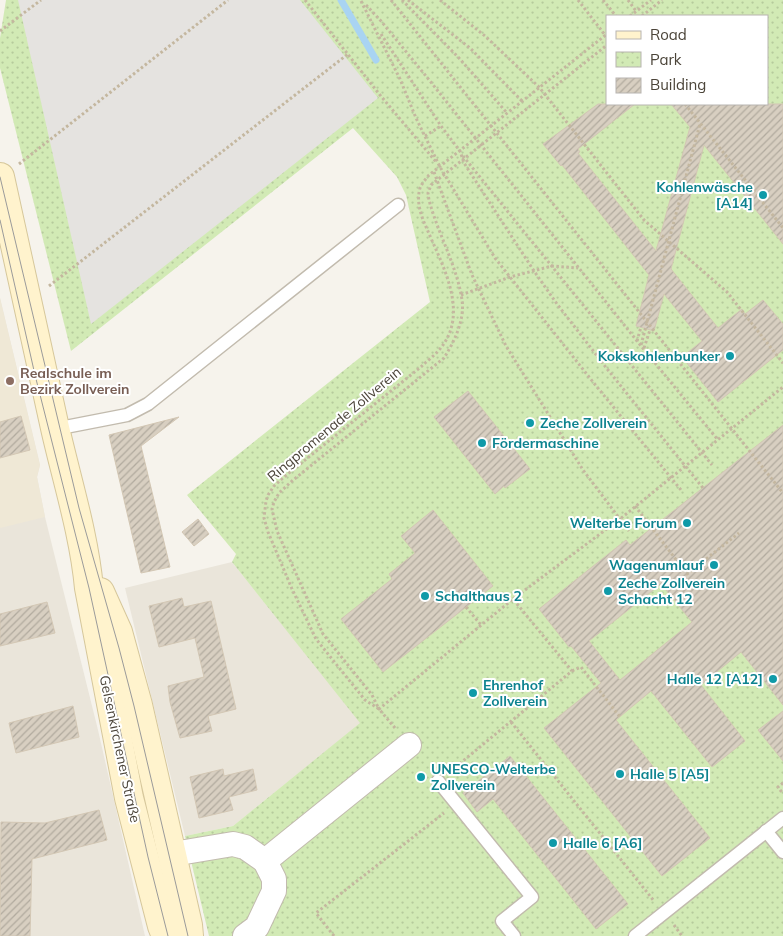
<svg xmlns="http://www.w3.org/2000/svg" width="783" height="936" font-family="Mulish,sans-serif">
<defs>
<pattern id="park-dots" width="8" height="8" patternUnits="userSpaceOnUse" patternTransform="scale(1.25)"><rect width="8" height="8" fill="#d2eab5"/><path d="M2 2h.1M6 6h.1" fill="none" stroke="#b6ca9c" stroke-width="1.8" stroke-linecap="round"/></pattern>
<pattern id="building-hatch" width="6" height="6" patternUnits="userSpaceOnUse" patternTransform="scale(1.25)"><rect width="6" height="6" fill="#d8cfc1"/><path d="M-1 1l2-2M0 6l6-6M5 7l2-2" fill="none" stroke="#b1aa9e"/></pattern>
</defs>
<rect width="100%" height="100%" fill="#f6f3ec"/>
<!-- residential -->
<g fill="#eae5da">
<path d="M0,298l40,167 -3,12 8,40 53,213 47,206h-145z"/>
<path d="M232,562l129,161 -128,103 -48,10 -60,-248z"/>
</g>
<!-- education -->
<path fill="#efe8d6" d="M0,298l40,167 -3,12 8,40 -45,11z"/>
<!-- park -->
<path fill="url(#park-dots)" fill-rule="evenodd" d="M6,0h777v936h-574l-24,-100 48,-10 127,-103 -128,-161 4,-8 -49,-59 243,-193 -24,-107 -9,-18 -44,-49 -282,223 -71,-283v-30zM607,16h160v88h-160z"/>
<!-- parking -->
<path fill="#e5e3e0" d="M18,0h282l78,98 -287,226z"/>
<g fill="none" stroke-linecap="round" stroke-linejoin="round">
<!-- stream -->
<path stroke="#a9d4f2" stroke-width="7" d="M341,0l35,60"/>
</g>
<!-- building -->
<g fill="url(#building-hatch)" stroke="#d3c7b4" fill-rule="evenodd">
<path d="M598,104h37l-57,45 2,3 -2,1 78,98 34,-124 -19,-23h112v140l-79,-99 -33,124 47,59 24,-19 3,5 18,-14 20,24v26l-65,52 -36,-45 20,-16 -38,-47 -10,37 -18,-5 13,-51 -87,-110 -1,1 -18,-22z"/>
<path d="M468,391l62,78 -25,19 -1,-2 -9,8 -61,-77z"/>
<path d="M21,416l9,34 -30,8v-36z"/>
<path d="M179,417l-38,29 29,121 -29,6 -32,-138z"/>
<path d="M783,425v280l-42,-53 -40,33 44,56 -33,26 -61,-76 -35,29 94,118 -48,38 -118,-148 57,-45 -30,-37 -2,1 -30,-38 87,-69 4,5zM661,584l31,38 -72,58 -31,-39z"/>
<path d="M433,510l60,76 -110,86 -42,-53 51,-40 -3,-5 26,-21 -14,-17z"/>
<path d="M198,519l11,15 -15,12 -12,-14z"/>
<path d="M182,598l2,9 27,-6 25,108 -28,7 4,15 -32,7 -10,-36 -2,-16 36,-9 -9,-39 -36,9 -10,-41z"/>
<path d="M47,602l8,31 -55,13v-32z"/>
<path d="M73,706l6,31 -63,16 -7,-30z"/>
<path d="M783,711v50l-25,-31z"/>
<path d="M510,756l118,148 -32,25 -103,-130 -16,13 -14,-19z"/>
<path d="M223,769l1,7 29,-7 4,21 -28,7 4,13 -34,8 -9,-41z"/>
<path d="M99,810l8,30 -75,19 -2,77h-30l1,-114 44,1z"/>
</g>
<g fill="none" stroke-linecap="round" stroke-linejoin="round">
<!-- lane casing -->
<g stroke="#c2bbae" stroke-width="15">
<g id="lane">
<path d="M55,429l72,-14 21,-11 250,-199"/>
<path d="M438,781l94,116 -30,24 12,15"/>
<path d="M766,831l17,21"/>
<path d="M635,936l148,-118"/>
</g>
</g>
<!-- street casing -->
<g stroke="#c2bbae" stroke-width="26">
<g id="street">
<path d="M173,854l60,-10 12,3 20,14 9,18v12l-17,36 -12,9"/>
<path d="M265,861l144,-116"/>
</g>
</g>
<!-- secondary casing -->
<g stroke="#d6c79b" stroke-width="30">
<g id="secondary">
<path d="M0,177c19,84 37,168 55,251 12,53 29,106 34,160l40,210 33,128 4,10"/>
<path d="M100,592l18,40 20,73 50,220 1,11"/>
</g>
</g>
<!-- path -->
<g stroke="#c4b79f" stroke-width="3" stroke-dasharray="2.5 2.5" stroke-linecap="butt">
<path d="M305,0l75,95 57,68"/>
<path d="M391,0l392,493"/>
<path d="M402,0l57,58 48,55"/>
<path d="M408,0l62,48 52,53"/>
<path d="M440,0l45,36 54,51 105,133 83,72 56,71"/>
<path d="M578,0l27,35"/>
<path d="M603,0l13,16"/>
<path d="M628,0l8,11"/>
<path d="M361,1l39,78 16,39 24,49 55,91 98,124 88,108"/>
<path d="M366,5l15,16 49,60 207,260 81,99"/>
<path d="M630,16l21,-16"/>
<path d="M642,16l20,-16"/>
<path d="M0,31l41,-31"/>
<path d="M381,34l60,92 19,25 4,12 70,108 23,33 51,66 95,118"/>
<path d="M685,104l98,124"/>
<path d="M425,136l16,-10"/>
<path d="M463,156l249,309"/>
<path d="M19,164l209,-164"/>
<path d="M434,172l38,103 34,71 77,124 46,61"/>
<path d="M49,286l299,-232"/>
<path d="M461,295l49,-18 42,-11 26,2"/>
<path d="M637,341l4,-14"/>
<path d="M641,345l59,-221"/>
<path d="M644,348l6,-18"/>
<path d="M635,506l52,68 52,-41"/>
<path d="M513,599l107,-80 163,-132"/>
<path d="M466,607l15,18"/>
<path d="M572,671l9,-4 39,50"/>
<path d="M511,722l143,179"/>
<path d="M395,728l-16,-19 -14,-9 -49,-61 -24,-50 -24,-57 -4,-14 2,-17 2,-6 6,-9 10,-9 138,-111c5,-5 12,-10 17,-16 32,-36 3,-85 -12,-121 -6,-13 -11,-27 -7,-41 2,-5 6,-9 9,-13l178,-141"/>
<path d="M452,770l120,-99 -59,-72 -134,110 -7,-14 -49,-61 -46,-103 -5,-22 2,-7 5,-9 13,-12 152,-123c10,-16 21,-38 18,-58 -5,-34 -24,-66 -33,-100l-1,-7 3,-8 176,-140"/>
<path d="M783,783l-5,4 5,7"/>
<path d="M674,925l8,11"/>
<path d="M334,936l-18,-23 128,-100"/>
</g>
<!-- lane -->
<use href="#lane" stroke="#fff" stroke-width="12"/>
<!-- street -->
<use href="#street" stroke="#fff" stroke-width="24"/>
<!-- secondary -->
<use href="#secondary" stroke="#fff3cd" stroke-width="28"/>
<!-- tram -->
<g stroke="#9a9a9a" stroke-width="1">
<path d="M0,177l79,331 40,140 15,58 54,230"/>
<path d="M0,220l35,155 54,213 59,269 20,79"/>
</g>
</g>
<!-- markers -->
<g fill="#0f9aa8" stroke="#fff" stroke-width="2">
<circle cx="763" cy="195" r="5"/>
<circle cx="730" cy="356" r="5"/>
<circle cx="530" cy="423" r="5"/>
<circle cx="482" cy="443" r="5"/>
<circle cx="687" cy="523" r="5"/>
<circle cx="714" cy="565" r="5"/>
<circle cx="608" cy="591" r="5"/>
<circle cx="425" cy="596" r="5"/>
<circle cx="773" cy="679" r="5"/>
<circle cx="473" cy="693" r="5"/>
<circle cx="620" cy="774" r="5"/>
<circle cx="421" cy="777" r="5"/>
<circle cx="553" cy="843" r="5"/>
</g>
<circle fill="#8d6e63" stroke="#fff" stroke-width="2" cx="10" cy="381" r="5"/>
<g text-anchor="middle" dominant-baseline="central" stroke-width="4" stroke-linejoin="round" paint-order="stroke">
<!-- culture labels -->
<g font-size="14" font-weight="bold" fill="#0d838f" stroke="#fff" text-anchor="start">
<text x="753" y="187" text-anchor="end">Kohlenwäsche<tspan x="753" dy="16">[A14]</tspan></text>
<text x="720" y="356" text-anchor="end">Kokskohlenbunker</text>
<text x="540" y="423">Zeche Zollverein</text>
<text x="492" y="443">Fördermaschine</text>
<text x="677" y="523" text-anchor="end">Welterbe Forum</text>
<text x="704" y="565" text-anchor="end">Wagenumlauf</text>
<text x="618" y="583">Zeche Zollverein<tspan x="618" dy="16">Schacht 12</tspan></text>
<text x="435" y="596">Schalthaus 2</text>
<text x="763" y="679" text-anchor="end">Halle 12 [A12]</text>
<text x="483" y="685">Ehrenhof<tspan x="483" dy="16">Zollverein</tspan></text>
<text x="431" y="769">UNESCO-Welterbe<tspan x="431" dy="16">Zollverein</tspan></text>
<text x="630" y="774">Halle 5 [A5]</text>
<text x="563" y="843">Halle 6 [A6]</text>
</g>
<!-- education labels -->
<g font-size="14" font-weight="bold" fill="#785e54" stroke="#fff" text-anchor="start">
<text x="20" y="373">Realschule im<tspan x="20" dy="16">Bezirk Zollverein</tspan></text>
</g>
<!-- street labels -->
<g font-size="14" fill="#4b4439" stroke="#fff">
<text transform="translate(334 424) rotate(-40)">Ringpromenade Zollverein</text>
<text transform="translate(120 749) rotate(78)">Gelsenkirchener Straße</text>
</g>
</g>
<!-- legend -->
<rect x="606" y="15" width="162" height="90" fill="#ffffff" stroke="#b7b4b0"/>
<rect x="616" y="31" width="25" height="8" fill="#fff3cd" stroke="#b7b4b0"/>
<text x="650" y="40" font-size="15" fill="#4b4439">Road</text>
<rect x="616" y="52" width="25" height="15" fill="url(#park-dots)" stroke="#b7b4b0"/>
<text x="650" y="65" font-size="15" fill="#4b4439">Park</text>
<rect x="616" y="78" width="25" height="15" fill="url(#building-hatch)" stroke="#b7b4b0"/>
<text x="650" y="90" font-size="15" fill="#4b4439">Building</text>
</svg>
